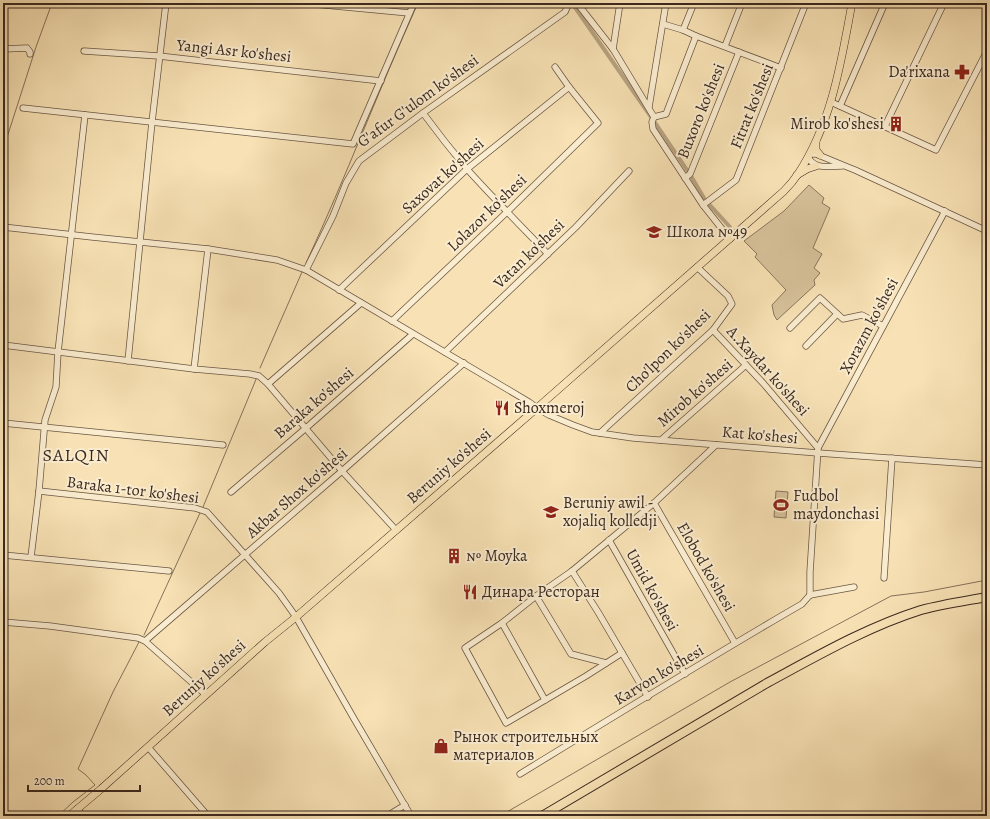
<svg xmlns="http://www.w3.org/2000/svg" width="990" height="819" font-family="Alegreya,serif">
<rect width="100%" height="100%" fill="#f8e2b5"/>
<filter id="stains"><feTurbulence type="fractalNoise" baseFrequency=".005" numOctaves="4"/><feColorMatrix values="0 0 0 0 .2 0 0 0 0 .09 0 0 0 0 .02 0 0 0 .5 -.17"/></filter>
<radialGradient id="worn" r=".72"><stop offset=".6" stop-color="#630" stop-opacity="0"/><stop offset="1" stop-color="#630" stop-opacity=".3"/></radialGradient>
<!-- green -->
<g fill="#d8c39c" stroke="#8a765e">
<path d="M809,185l15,13 -2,5 8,5 -17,40 9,6 -8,14 6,5 -6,7 1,5 -38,35 -3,-5 -2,-10 14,-15 -31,-33 2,-3 -13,-13 40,-30z"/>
<path d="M776,491l12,1 -2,26 -12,-1z"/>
</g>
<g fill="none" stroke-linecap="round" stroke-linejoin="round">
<!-- stream -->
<g stroke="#86725a" stroke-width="1">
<path d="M3,150l33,-103 16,-44"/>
<path d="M306,263c40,-86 73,-174 112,-260"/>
<path d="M260,368l42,-96"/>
<path d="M203,507l54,-130"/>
<path d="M144,635l56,-122"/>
<path d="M58,816l15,-14 22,-17 -9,-10 -8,-6 35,-77 26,-50"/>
<path d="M500,816l230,-134 161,-86 33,-4 63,-12"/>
</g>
<!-- canal -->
<g stroke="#b8a382" stroke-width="4">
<path d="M572,3l79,114"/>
<path d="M654,121l33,49"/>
<path d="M691,176l13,22"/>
<path d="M708,203l22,24"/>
</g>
<!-- minor casing -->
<g stroke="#6a5744" stroke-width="7">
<g id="minor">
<path d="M303,3l106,10"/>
<path d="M577,3l36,46 41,68 -2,5 1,7 50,76 27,34"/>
<path d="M663,24l20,6 13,6 85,32"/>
<path d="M683,30l11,-27"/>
<path d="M725,46l17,-43"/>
<path d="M3,49l24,-1 3,4v2"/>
<path d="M613,49l7,-46"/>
<path d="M84,51l75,5 222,25"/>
<path d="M831,102l105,48 51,-99"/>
<path d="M840,106l45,-103"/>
<path d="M649,107l17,-104"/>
<path d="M23,108l330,36 61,-141"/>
<path d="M423,113c14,19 29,38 44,56 26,29 54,57 81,85"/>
<path d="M654,117l12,-3 30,-78"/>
<path d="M885,126l59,-123"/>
<path d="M809,155l3,-1h4l29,12 10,4 132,61"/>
<path d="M808,157c6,13 22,9 34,9"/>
<path d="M685,178l5,-4 49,-122"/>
<path d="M703,205l33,-25 70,-177"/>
<path d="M3,227l89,10 116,12 69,11 29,10 223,132 8,6 12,7 24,10 19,7 41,6 185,15 169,12"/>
<path d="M306,270l27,-54 13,-33 13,-22 64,-48 142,-101 4,-9"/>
<path d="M339,290l128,-121 102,-82"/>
<path d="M392,321l115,-109 91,-89 -29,-36 -14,-20"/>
<path d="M790,328l30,-30 23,21 19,-4 21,11"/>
<path d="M713,330l50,53 55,65"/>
<path d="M3,345l191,24 56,5 9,2 9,8 74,87 54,59"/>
<path d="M806,346l31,-32"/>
<path d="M445,352l131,-125 53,-56"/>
<path d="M128,361l24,-239 14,-119"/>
<path d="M194,369l14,-120"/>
<path d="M268,384l93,-81"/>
<path d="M3,423l220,22"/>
<path d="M600,433l113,-103 19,-26 -4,-8 -31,-29"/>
<path d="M661,440l85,-75"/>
<path d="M39,491l156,17 12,4 72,81 17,24 57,100 58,99"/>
<path d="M231,492l75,-64 107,-94"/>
<path d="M654,503l81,140"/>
<path d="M609,540l76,134"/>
<path d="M3,555l166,16"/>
<path d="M31,557l8,-66 6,-71 11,-33 2,-35 27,-237"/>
<path d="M572,571l26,41 50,85"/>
<path d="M884,578l8,-120"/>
<path d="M810,595v-23l8,-124 127,-237"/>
<path d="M810,595l44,-8"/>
<path d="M536,596l35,58 35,9"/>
<path d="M3,622l47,4 88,12 7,3 61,54"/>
<path d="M502,623l43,77"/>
<path d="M145,641l197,-170 122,-108"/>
<path d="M622,653l-36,23 -80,47 -41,-75 37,-25 34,-27 36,-25 82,-68 62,-58"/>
<path d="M148,747l60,69"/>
<path d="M520,774c93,-57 187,-115 282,-170l8,-9"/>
<path d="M77,809l6,7"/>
<path d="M387,816l18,-11"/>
</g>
</g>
<!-- major casing -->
<g stroke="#3b291f" stroke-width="8">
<g id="major">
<path d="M816,142v8l4,5"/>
<path d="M797,175l10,-6 9,-3"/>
<path d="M69,816l32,-27 164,-147 31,-25 241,-209 247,-217c5,-5 10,-11 14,-17 34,-52 43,-111 54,-171"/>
</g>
</g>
<!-- highway casing -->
<g stroke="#3b291f" stroke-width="10">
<path id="highway" d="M542,816l225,-133c50,-27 100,-56 154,-73 22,-6 44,-9 66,-13"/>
</g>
<!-- minor -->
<use href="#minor" stroke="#faeccf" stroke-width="5.5"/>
<!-- major -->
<use href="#major" stroke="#f8e2b5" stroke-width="7"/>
<!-- highway -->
<use href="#highway" stroke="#f8e2b5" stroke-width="8"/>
</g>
<!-- icons -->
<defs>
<g id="pharmacy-bare" transform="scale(1.2)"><path d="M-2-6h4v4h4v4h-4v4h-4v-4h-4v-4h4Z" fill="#8f2418" stroke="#faeccf" stroke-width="2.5" paint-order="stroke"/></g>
<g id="building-bare" transform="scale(1.2)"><path d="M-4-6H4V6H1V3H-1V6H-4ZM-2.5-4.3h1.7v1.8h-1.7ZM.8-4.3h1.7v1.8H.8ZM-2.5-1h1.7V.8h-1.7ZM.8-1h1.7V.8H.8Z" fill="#8f2418" stroke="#faeccf" stroke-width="2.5" paint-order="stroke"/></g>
<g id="school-bare" transform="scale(1.2)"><path d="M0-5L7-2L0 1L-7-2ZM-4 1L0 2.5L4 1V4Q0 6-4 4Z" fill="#8f2418" stroke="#faeccf" stroke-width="2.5" paint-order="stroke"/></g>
<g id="restaurant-bare" transform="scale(1.2)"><path d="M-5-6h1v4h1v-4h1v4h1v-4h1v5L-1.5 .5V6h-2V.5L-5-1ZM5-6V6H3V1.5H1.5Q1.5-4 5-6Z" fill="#8f2418" stroke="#faeccf" stroke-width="2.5" paint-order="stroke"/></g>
<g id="stadium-bare" transform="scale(1.2)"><path d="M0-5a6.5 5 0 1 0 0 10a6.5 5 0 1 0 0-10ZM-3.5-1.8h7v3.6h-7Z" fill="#8f2418" stroke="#faeccf" stroke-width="2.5" paint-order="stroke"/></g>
<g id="university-bare" transform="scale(1.2)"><path d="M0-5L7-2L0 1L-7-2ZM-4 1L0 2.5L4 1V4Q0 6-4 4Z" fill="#8f2418" stroke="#faeccf" stroke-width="2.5" paint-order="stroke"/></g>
<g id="shop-bare" transform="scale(1.2)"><path d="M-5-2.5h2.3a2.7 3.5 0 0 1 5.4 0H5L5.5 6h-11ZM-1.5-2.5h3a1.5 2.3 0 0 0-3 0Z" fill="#8f2418" stroke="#faeccf" stroke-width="2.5" paint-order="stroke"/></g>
</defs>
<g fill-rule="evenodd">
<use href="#pharmacy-bare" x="962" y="72"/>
<use href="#building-bare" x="896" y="124"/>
<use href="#school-bare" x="654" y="232"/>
<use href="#restaurant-bare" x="502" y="408"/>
<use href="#stadium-bare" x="781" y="505"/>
<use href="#university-bare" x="551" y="512"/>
<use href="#building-bare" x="454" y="556"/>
<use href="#restaurant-bare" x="470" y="592"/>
<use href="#shop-bare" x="441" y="746"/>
</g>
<g text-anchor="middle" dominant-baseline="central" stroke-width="4" stroke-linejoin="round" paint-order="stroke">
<!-- street labels -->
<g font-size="16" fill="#3b291f" stroke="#faeccf">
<text transform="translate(234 51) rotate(6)">Yangi Asr ko'shesi</text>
<text transform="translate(418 101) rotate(-36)">G'afur G'ulom ko'shesi</text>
<text transform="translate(752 106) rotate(-68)">Fitrat ko'shesi</text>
<text transform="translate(701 111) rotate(-68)">Buxoro ko'shesi</text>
<text transform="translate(443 176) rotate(-42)">Saxovat ko'shesi</text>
<text transform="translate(487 213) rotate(-44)">Lolazor ko'shesi</text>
<text transform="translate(529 254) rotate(-44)">Vatan ko'shesi</text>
<text transform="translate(869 326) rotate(-62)">Xorazm ko'shesi</text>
<text transform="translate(668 351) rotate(-44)">Cho'lpon ko'shesi</text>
<text transform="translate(768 371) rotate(48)">A.Xaydar ko'shesi</text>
<text transform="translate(695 393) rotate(-41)">Mirob ko'shesi</text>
<text transform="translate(314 403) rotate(-41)">Baraka ko'shesi</text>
<text transform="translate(760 435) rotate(5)">Kat ko'shesi</text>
<text transform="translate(449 466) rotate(-41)">Beruniy ko'shesi</text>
<text transform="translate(133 490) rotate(7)">Baraka 1-tor ko'shesi</text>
<text transform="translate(297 493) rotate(-41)">Akbar Shox ko'shesi</text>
<text transform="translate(706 567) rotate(60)">Elobod ko'shesi</text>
<text transform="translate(652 590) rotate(61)">Umid ko'shesi</text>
<text transform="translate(659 675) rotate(-31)">Karvon ko'shesi</text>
<text transform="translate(204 678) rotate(-42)">Beruniy ko'shesi</text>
</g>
<!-- poi labels -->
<g font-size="16" fill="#3b291f" stroke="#faeccf" text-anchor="start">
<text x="950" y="72" text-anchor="end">Da'rixana</text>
<text x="884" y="124" text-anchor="end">Mirob ko'shesi</text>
<text x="666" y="232">Школа №49</text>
<text x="514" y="408">Shoxmeroj</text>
<text x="793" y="496">Fudbol<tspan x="793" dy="18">maydonchasi</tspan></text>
<text x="563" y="503">Beruniy awil -<tspan x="563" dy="18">xojaliq kolledji</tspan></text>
<text x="466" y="556">№ Moyka</text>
<text x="482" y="592">Динара Ресторан</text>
<text x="453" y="737">Рынок строительных<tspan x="453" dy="18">материалов</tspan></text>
</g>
<!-- quarter labels -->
<g font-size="18" letter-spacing="1" fill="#3b291f" stroke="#faeccf">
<text x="76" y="455">SALQIN</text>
</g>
</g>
<!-- margin -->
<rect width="990" height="819" fill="none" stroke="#f8e2b5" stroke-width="16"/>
<rect x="4" y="4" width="982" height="811" fill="none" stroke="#3b291f" stroke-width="2"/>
<rect x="8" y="8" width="974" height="803" fill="none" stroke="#3b291f"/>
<!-- scale -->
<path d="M28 785v6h112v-6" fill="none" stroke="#3b291f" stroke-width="2"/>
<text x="34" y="785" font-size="12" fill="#3b291f" stroke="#faeccf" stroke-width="3" paint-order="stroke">200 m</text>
<rect width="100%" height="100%" filter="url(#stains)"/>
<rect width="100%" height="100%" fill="url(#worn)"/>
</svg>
